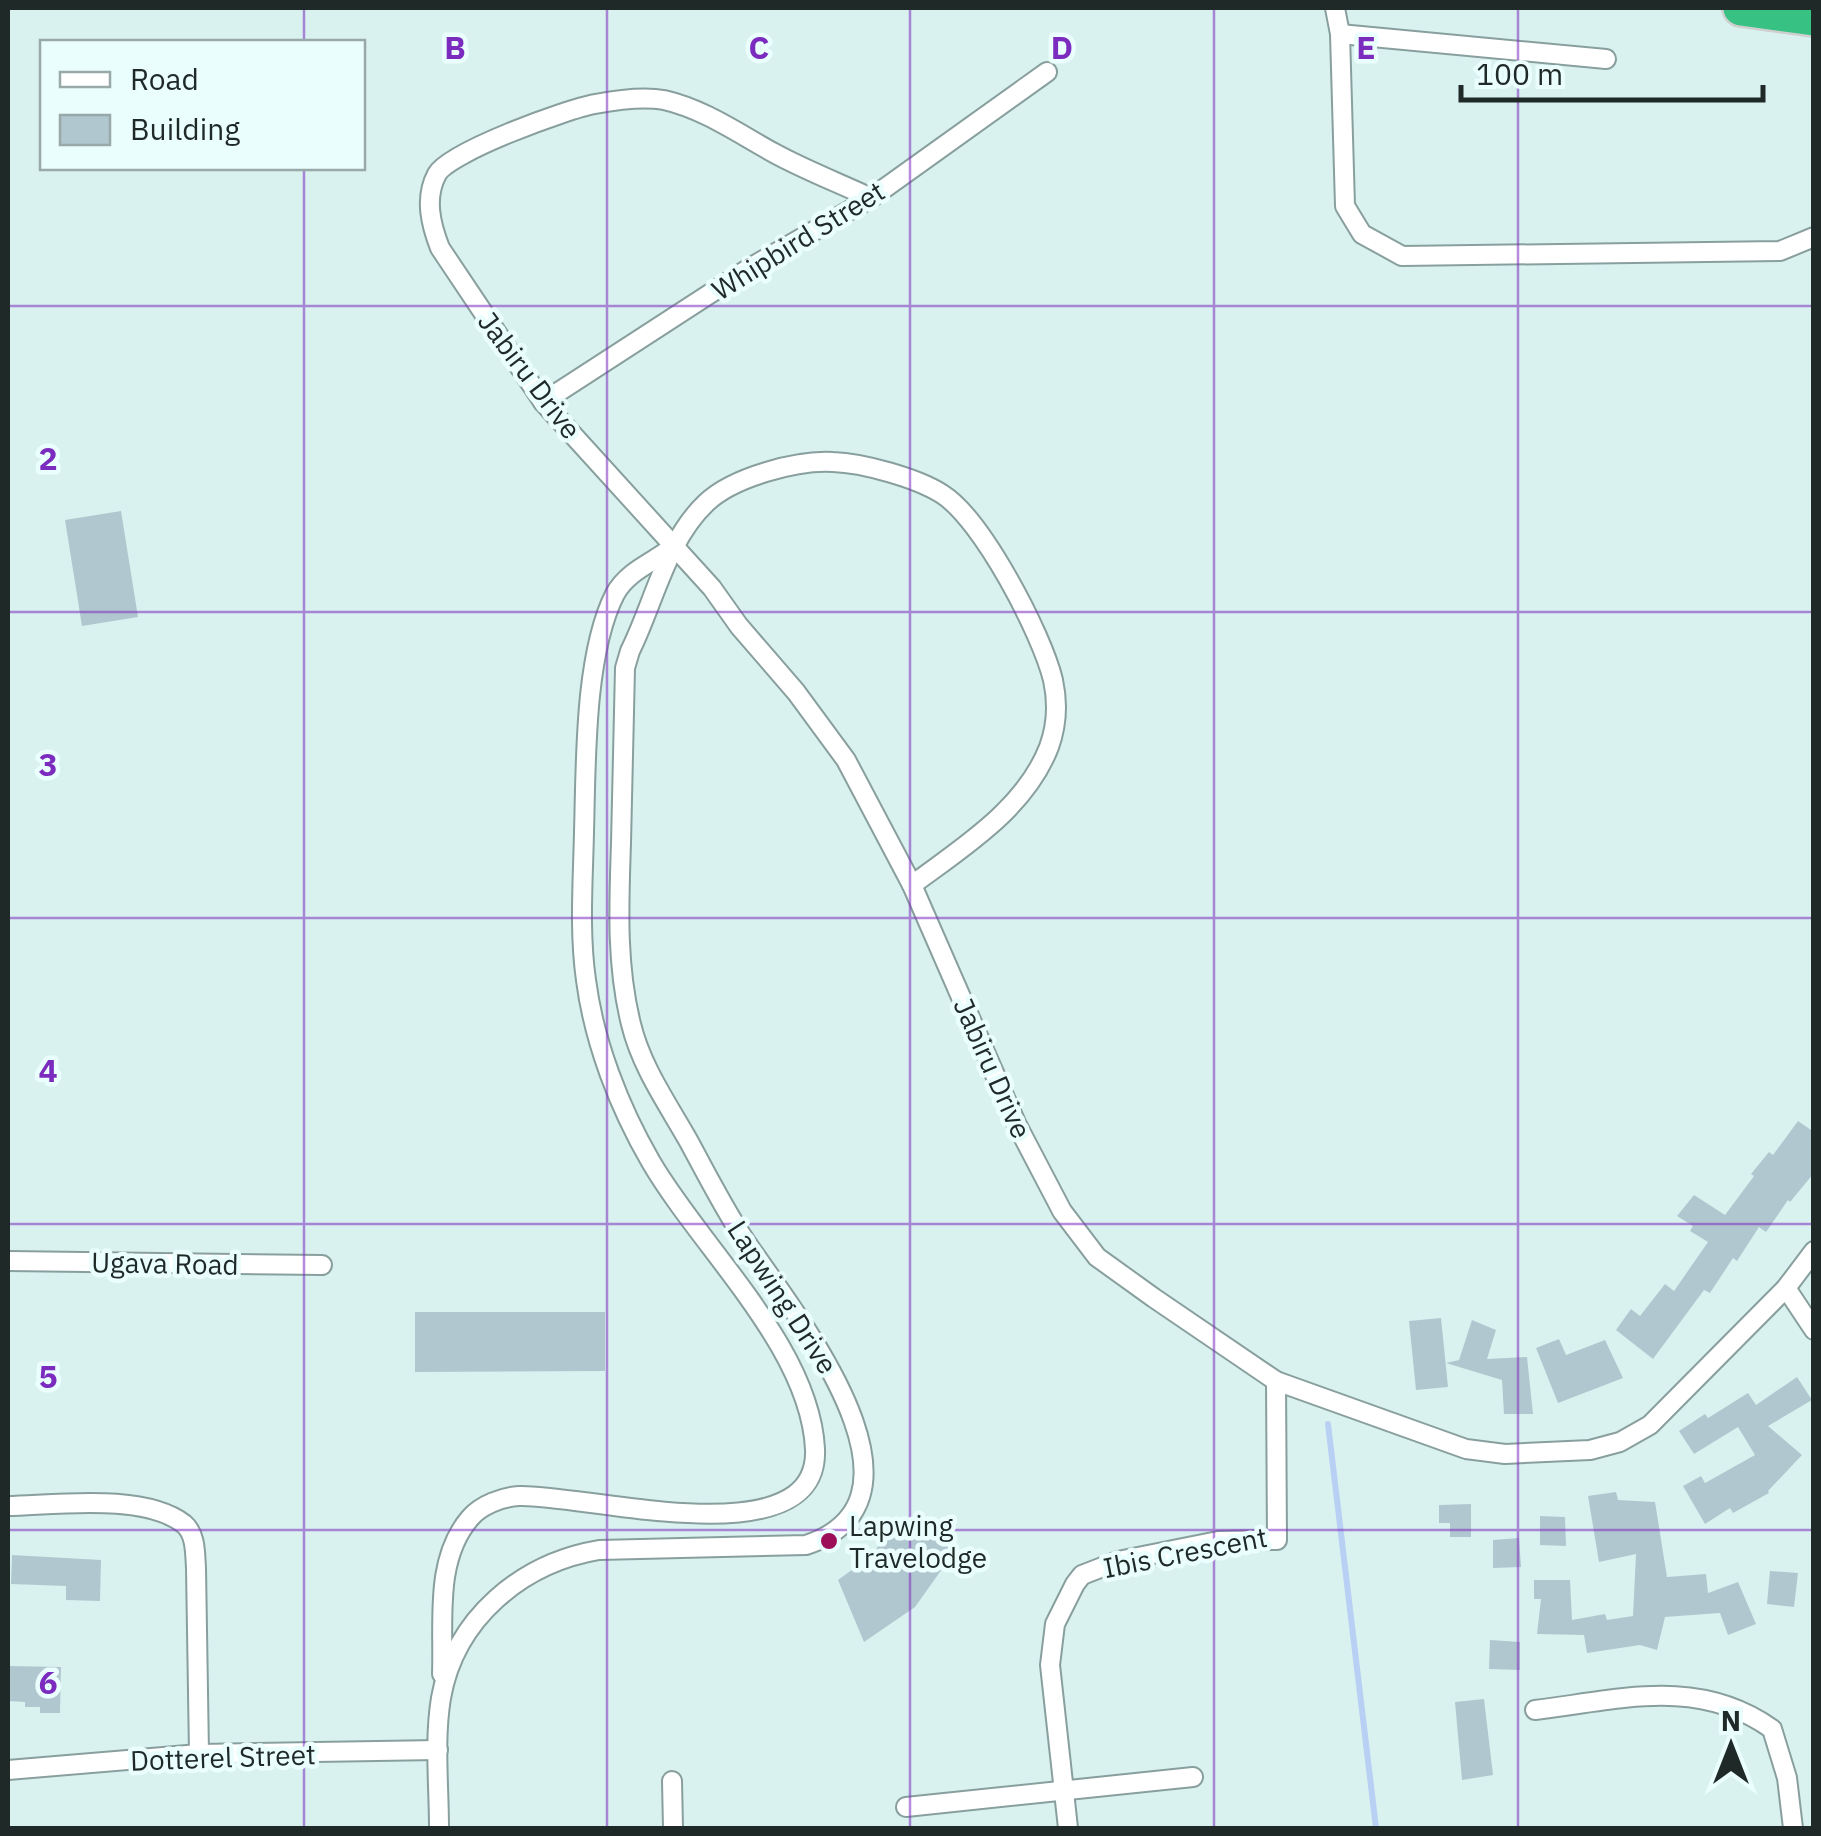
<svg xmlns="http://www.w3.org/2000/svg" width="1821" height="1836" font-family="'IBM Plex Sans',sans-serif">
<rect width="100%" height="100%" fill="#d9f2f0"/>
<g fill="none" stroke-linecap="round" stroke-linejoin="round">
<!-- stream -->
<path stroke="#b7d0f3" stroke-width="6" d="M1328,1424l48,404"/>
</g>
<!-- building -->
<g fill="#b1c7cf">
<path d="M121,511l17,106 -56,9 -17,-106z"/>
<path d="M1798,1121l16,11v41l-24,29 -2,-2 -22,32 -7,-5 -22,34 -4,-3 -23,35 -6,-3 -51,69 -37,-29 15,-21 9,7 25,-32 9,7 34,-49 -18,-11 3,-5 -16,-10 17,-21 31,20 29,-39 -3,-2 18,-22 4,3z"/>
<path d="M415,1312h190v59l-190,1z"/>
<path d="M1441,1318l7,69 -32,3 -7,-69z"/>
<path d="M1472,1320l24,10 -9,29 40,-2 6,57h-29l-2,-34 -56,-17 13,-3z"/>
<path d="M1559,1339l7,16 39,-15 18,38 -65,25 -22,-55z"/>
<path d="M1797,1377l15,23 -44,26 34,29 -34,36 1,2 -36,20 -3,-5 -25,16 -22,-38 18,-10 4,7 50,-28 -17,-28 -44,27 -15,-23 26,-17 3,4 40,-25 8,12z"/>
<path d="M1616,1492l2,8 37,2 12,75 39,-3 2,19 30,-11 18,42 -28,11 -8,-22 -55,4 -8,33 -17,-5 -53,8 -3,-18 -47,-1 4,-35h-7v-19h36l2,40 33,-6 2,6 26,-4 3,-62 -37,8 -11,-66z"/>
<path d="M1471,1504v33h-21v-14h-11v-18z"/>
<path d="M1540,1516l25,1 1,29 -26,-1z"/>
<path d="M896,1523l61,25 -42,59 -51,35 -26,-62 33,-24z"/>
<path d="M1519,1538l2,29 -28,1v-28z"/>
<path d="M12,1555l89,5 -1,41 -34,-1v-14l-55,-2z"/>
<path d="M1770,1571l28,2 -4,34 -27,-3z"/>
<path d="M1490,1640l30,2v28l-31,-1z"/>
<path d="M8,1666l53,1 -1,46h-20v-6h-15v-5l-17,-1z"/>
<path d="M1484,1699l9,76 -31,5 -7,-78z"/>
</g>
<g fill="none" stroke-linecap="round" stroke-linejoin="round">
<!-- street casing -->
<g stroke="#889f9e" stroke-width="22">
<g id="street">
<path d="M1335,8l5,26 5,172 17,28 40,22 378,-5 34,-14"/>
<path d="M1340,34l266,25"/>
<path d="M871,198c-32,-15 -66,-28 -97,-45 -35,-19 -70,-44 -110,-53 -21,-4 -48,0 -69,4 -28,5 -146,48 -158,70 -13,24 -6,51 3,74l103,154 169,186 27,38 57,66 50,68 66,125 104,238 46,88 35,46 57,41 122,83 190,68 39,5 85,-4 30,-8 30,-17 136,-137 28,-37"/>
<path d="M543,402l205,-133 123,-71 176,-126"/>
<path d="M8,1261l314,4"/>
<path d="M1786,1288l28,42"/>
<path d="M8,1506c48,-1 136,-13 176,18 12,10 11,30 12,44l3,186"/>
<path d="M442,1674c2,-52 -8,-114 28,-156 11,-13 32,-21 49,-22 62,-3 301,65 296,-47 -5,-102 -114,-201 -164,-287 -32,-55 -57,-120 -65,-182 -7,-49 -3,-99 -2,-148 2,-68 0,-177 31,-238 13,-24 40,-32 59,-48"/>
<path d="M1535,1710c83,-10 163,-34 237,19l15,49 6,50"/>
<path d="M8,1770l191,-16 239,-4"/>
<path d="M672,1781l1,47"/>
<path d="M906,1807l287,-30"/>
<path d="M439,1828c0,-42 -5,-88 2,-130 14,-80 81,-135 158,-148l207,-5c143,-47 -20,-242 -62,-306 -21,-32 -38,-66 -56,-99 -21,-37 -47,-74 -57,-116 -15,-60 -12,-120 -10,-181 1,-58 3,-117 4,-175l5,-17c24,-48 36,-110 76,-148 27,-26 91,-43 127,-41 30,1 84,16 109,32 40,25 100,140 111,186 5,23 4,45 -4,67 -24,62 -86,100 -137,138"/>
<path d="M1068,1828l-18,-163 5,-41 20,-40 7,-9 36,-14 100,-20 59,-1 -1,-159"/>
</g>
</g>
<!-- highway casing -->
<g stroke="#ced0d0" stroke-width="40">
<path id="highway" d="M1741,8l73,10"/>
</g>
<!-- street -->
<use href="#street" stroke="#fff" stroke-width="18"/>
<!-- highway -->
<use href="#highway" stroke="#37c183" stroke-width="35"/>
</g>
<!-- grid -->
<path fill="none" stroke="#7b2cbf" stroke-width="2.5" stroke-opacity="0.55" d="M304,8v34M607,8v1820M910,8v1820M1214,8v1820M1518,8v1820M304,168v1660M8,306h1806M8,612h1806M8,918h1806M8,1224h1806M8,1530h1806"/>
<!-- markers -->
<circle fill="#9e0f5a" stroke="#eafefd" stroke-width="4" cx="829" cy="1541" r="10"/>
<g text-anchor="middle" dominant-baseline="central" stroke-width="9" stroke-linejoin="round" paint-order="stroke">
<!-- street labels -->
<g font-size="28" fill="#1f2928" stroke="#eafefd">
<text transform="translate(798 240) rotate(-32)">Whipbird Street</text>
<text transform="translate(530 375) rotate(53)">Jabiru Drive</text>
<text transform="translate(993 1068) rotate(66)">Jabiru Drive</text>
<text transform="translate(165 1263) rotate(1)">Ugava Road</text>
<text transform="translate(783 1297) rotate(57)">Lapwing Drive</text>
<text transform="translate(1185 1552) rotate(-11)">Ibis Crescent</text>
<text transform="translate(223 1757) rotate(-2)">Dotterel Street</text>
</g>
<!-- poi labels -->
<g font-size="28" fill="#1f2928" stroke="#eafefd" text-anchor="start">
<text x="849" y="1525">Lapwing<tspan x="849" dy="32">Travelodge</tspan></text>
</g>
</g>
<g font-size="32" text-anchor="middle" font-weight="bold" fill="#7b2cbf" stroke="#eafefd" stroke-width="9" stroke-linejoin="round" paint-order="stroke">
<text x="455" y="59">B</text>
<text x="759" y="59">C</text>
<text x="1062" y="59">D</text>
<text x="1366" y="59">E</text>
<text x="48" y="470">2</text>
<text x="48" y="776">3</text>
<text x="48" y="1082">4</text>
<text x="48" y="1388">5</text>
<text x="48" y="1694">6</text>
</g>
<!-- border -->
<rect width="1821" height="1836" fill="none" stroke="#1f2928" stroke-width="20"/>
<!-- legend -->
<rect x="40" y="40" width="325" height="130" fill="#eafefd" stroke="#99a9a8" stroke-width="2.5"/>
<rect x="60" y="72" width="50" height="15" fill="#ffffff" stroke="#99a9a8" stroke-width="2.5"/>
<text x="130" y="90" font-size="30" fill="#1f2928">Road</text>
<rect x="60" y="115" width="50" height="30" fill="#b1c7cf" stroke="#99a9a8" stroke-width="2.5"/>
<text x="130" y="140" font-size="30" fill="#1f2928">Building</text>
<!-- north arrow -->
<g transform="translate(1731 1746)" stroke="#eafefd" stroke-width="8" paint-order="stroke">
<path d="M0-8L18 38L0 25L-18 38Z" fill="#1f2928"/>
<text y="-15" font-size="28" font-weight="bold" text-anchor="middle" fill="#1f2928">N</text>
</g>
<!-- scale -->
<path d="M1461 85v15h302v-15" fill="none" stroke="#1f2928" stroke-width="5"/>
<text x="1476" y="85" font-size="30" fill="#1f2928" stroke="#eafefd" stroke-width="8" paint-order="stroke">100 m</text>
</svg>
